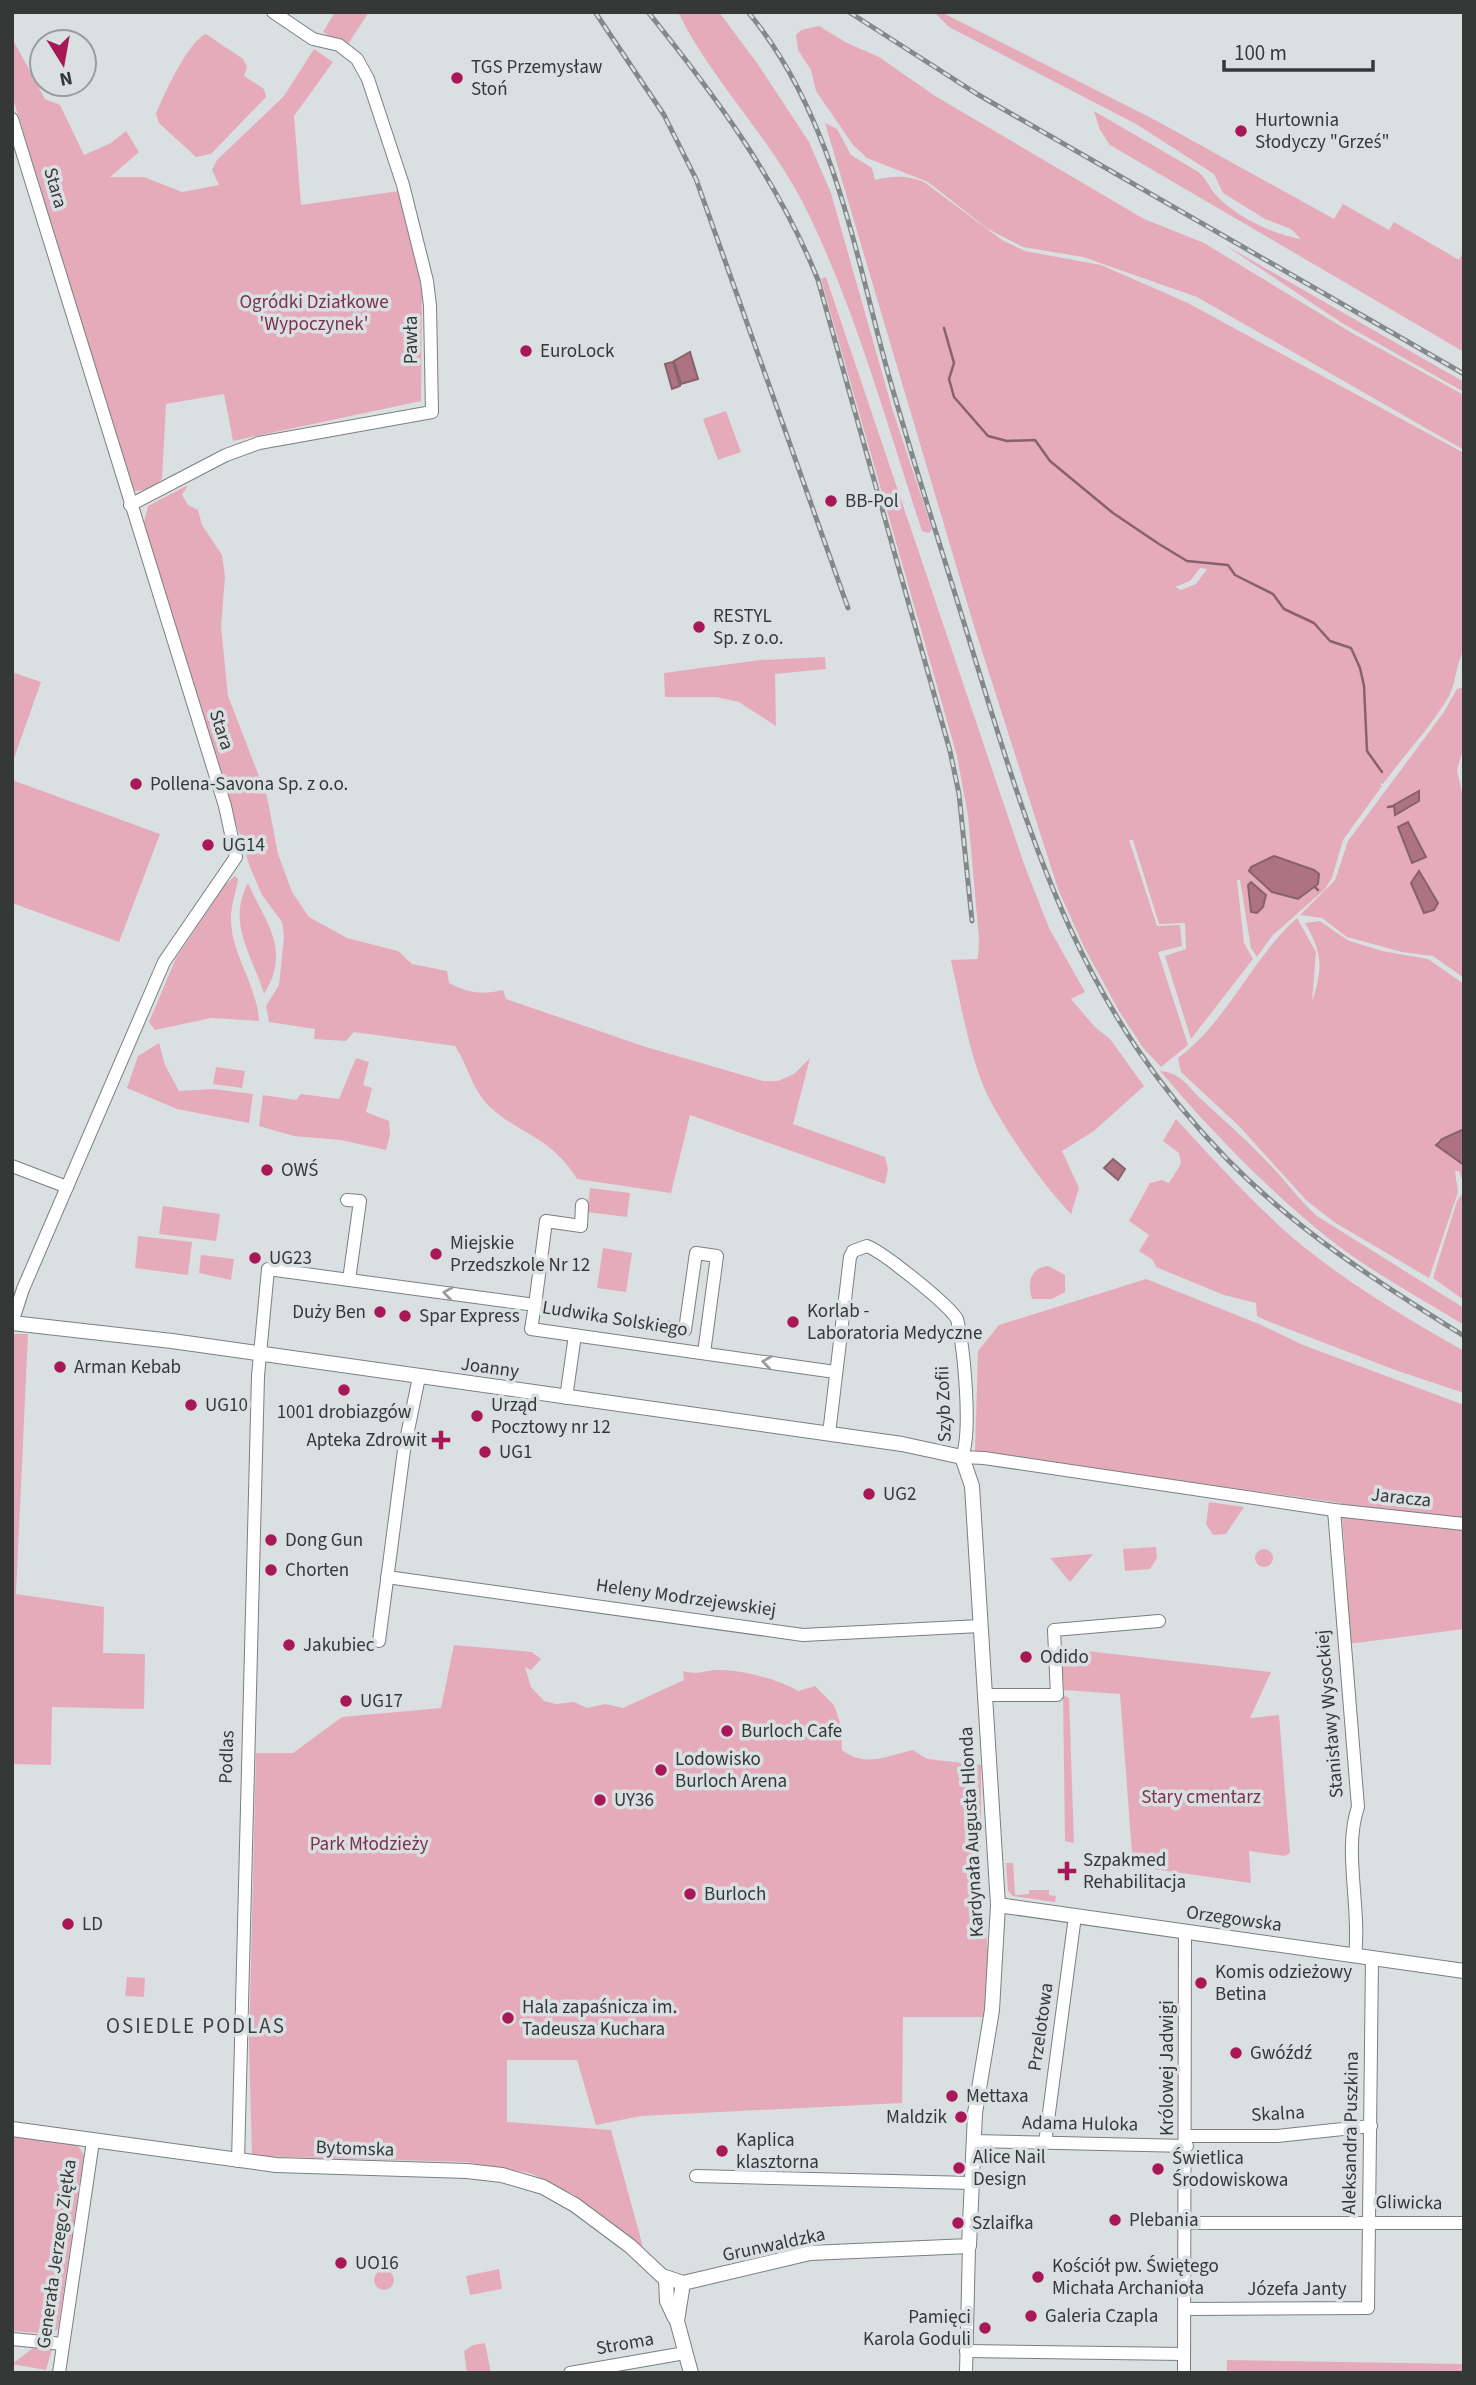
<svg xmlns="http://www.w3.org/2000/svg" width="1476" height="2385" font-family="'Source Sans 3',sans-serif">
<rect width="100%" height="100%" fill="#dae0e1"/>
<!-- green -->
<g fill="#e5abba" fill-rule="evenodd">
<path d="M335,12h34l-23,35 -23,-15z"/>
<path d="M678,12h41l38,51 52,79 22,51 61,215 40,121 -3,4 -7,-2c-36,-109 -67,-225 -119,-328 -35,-68 -91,-122 -125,-191z"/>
<path d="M934,12h7l216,109 177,98 9,-15 46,26 5,-8 65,38 5,-10v102l-354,-207 -10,-15 -6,-19 103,60c11,8 12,18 21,26 19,20 56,38 83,42l-10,-10 -26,-10 -42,-26 -9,-19 -78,-50 -187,-97z"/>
<path d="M819,26l28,17 32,14 56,39 209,123 60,24 148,90 110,61 2,56 -267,-153 -114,-40 -60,-10 -35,-18 -60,-47 -61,-24 -14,-13 -37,-54 -5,-21 -13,-20 -2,-15 5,-5z"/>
<path d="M206,34l37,25 4,8 -3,9 20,13 2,8 -55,57 -15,3 -37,-34 -3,-9c7,-18 32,-73 50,-80z"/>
<path d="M12,38l33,61 15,6 24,50 27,-12 15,-12 13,21 -29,25h34l38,15 37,-7 -7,-15 5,-10 67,-64 30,-47 19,13 -39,54 7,89 98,-14 23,92 -1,118 -188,40 -9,-47 -58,10 -4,75 -11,10 -17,2 -5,-6 -117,-390z"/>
<path d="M825,123l12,6 14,26 21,13 3,12c19,-4 30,-5 49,2l78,58 23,11 76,14 87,38 276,150v197c-9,15 -7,31 -15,46 -18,31 -45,59 -66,88l-4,-1 3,3 -39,54 -11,38 -7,11 -53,47 -15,21 -6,-9 -11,-68h-3l7,63 9,16 -62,80 -26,-83 21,-7 -1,-26 -26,1 -26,-84h-4l28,86 23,-1 2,21 -24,6 30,93 -27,22 -17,-18 -25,-38 -35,-64 -26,-58 -84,-263zM1200,568l7,1 -11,15 -15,6 -6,-3 15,-6zM1274,856l32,10 12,18 -20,14 -47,-32z"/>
<path d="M1225,245l239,137v10l-122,-69z"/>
<path d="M826,277l198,587 25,64 36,64 -14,7 24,28 15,12 34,47 -50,45 -32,20 17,37 -8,26c-27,-27 -77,-98 -90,-134 -14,-38 -21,-80 -30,-120l27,-1 1,-20 -11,-123 -11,-60 -136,-477z"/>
<path d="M726,411l15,41 -23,8 -15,-41z"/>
<path d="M188,485l-6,10 6,10 10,5 4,15 20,30 3,22 -4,50 7,69 39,101 11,57 14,38 17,25 38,21 51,13 14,13 35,7 2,12c19,10 32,12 54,7l3,9 140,48 117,34h15l16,-7 16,-16 -17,66 92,33 3,12 -3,15 -195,-69 -19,78 -94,-14c-28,-44 -54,-42 -87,-72 -18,-17 -22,-42 -35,-61l-101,-14 -8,9 -32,-2 1,-10 -46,-7 -3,-16 13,-21 5,-48 -2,-15 -20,-27 -12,-28 -108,-336 6,-25z"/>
<path d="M825,657l1,12 -51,5 1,52 -37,-24 -23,-5h-51l-1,-24 96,-13z"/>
<path d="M12,672l29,10 -29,82z"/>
<path d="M1464,687v59l-7,24 7,32v176l-31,-22 -31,-4 -55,-15 -25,-19 -22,-3 35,-35 13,-39 96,-129 13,-23z"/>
<path d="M12,780l148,54 -41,108 -107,-39z"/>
<path d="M235,876l3,3c-2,14 -8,28 -7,43 2,35 26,64 28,99l-48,-3 -56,12 -6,-8 27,-64 49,-73z"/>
<path d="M248,883c17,39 44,66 16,111 -11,-38 -38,-70 -16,-111z"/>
<path d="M1297,918l19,34 -4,50c11,-34 11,-48 -7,-79l15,-2 27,19 35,11 46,8 36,25v145l-27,12v6l27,18v20l-5,-14h-4l3,21 -29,86 -95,-56 -28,-22 -66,-73 -59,-55 -3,-14c50,-37 73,-99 119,-140z"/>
<path d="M159,1043l6,22 14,26 34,-2 40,5 -4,29 -72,-14 -50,-21 11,-32z"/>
<path d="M356,1058l13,4 -6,23 9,3 -6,24 23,9 1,14 -4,15 -45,-10 -47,-4 -35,-10 4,-31 33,5 5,-6 38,5z"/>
<path d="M216,1067l29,4 -3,17 -29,-4z"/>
<path d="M1160,1071c23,2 28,17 43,30 24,22 48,43 71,68 15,16 27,33 43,47l147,92v17c-46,-28 -94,-54 -136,-87 -62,-50 -116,-106 -168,-167z"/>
<path d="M1176,1119c38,41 75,82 117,119 51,43 113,80 171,113v42l-69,-23 -130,-50 -8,-4 -1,-13 -32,-8 -68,-28 -3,-7 -14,-9 10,-16 -20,-14 21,-38 12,-3 7,3 12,-19 -2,-11 -16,-12z"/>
<path d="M590,1188l40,5 -3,24 -40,-5z"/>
<path d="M1464,1191v109l-31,-22 24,-77z"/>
<path d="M163,1206l57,8 -4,27 -57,-7z"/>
<path d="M138,1236l54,6 -4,33 -53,-7z"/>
<path d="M603,1248l29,5 -6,39 -29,-4z"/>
<path d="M201,1255l33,4 -3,21 -32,-7z"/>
<path d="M1048,1266l17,9v17l-13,7h-20c-5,-16 -2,-31 16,-33z"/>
<path d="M1146,1279l113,45 44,21 161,60v224l-116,15 -1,-61 -6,-80 -366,-51 3,-101 21,-26z"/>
<path d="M12,1334h16l-12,260 88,13 -1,46 42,1 -1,55 -92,-2 -1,58 -39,-1z"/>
<path d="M1209,1502l35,5 -18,27 -13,1 -7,-11z"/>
<path d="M1156,1547l1,11 -7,11 -25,2 -2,-22z"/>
<circle cx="1264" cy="1558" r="9"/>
<path d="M1093,1554l-23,28 -20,-24z"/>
<path d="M454,1645l78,7 9,7 -10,11 -6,-3 6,20 13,14 12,3 18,-2 13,6 18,-4 18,4 61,-28 -1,-9c16,4 19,0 33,-1 25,-1 61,9 82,21l17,-5 19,19 7,21 1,24c24,18 44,6 71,0l14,9 54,6v121l9,82 -4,49h-83l-1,86 -261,13 -45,9 -19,-65h-70v62l104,8 32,117 -70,-53 -43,-21 -64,-11 -214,-6 -3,-111 7,-292h37l49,-36 99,-9z"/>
<path d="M1060,1648l211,24 -21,46 29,-3 11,138 -5,3 -36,-5 2,32 -118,-17 -13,-172 -56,-4z"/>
<path d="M1063,1695l6,3 5,145 -9,-2z"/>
<path d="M1006,1863h7l2,32 14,-1v-4h20v5l7,1 -1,6 -42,-6 -5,-5z"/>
<path d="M127,1977l18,1 -1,19 -19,-1z"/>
<path d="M12,2134l64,9 8,12 -26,174 -7,5 -39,-3z"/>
<path d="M499,2269l3,20 -32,6 -4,-19z"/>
<circle cx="384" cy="2280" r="10"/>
<path d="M485,2343l6,30h-24l-3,-22 9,-6z"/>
<path d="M37,2345l15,4 -6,21 -34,-6z"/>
<path d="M1227,2360l237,4v9h-237z"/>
</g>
<!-- water -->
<g fill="#ad7383" stroke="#89616c" stroke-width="2">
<path d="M690,352l8,27 -17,5 -7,-23z"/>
<path d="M673,362l7,24 -8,3 -7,-25z"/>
<path d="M1419,791v10l-24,14 -1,-10z"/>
<path d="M1408,822l18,35 -14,6 -14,-36z"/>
<path d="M1274,856l40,14 5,4 -1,10 -20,15 -26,-7 -23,-21 2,-4z"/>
<path d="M1419,871l19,32 -4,7 -10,3 -13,-30z"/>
<path d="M1251,882l15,13 -3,12 -6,6 -6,-1 -3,-27z"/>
<path d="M1464,1129v36l-28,-20 6,-6z"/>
<path d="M1113,1159l12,10 -7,11 -14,-12z"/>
</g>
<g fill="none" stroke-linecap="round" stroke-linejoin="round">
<!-- stream -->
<g stroke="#89616c" stroke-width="2.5">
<path d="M944,328l10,35 -5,16 5,18 34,39 19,5 28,-1 15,21 63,52 46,31 28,17 41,4 7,10 38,19 11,15 30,14 16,18 21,7 9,20 4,18 3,65 15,21"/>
<path d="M1388,807l6,-1"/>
<path d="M1315,887l3,3"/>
</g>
<!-- minor casing -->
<g stroke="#7a7f80" stroke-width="14">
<g id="minor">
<path d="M12,119l213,687 11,51 -72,105 -141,327 -11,34"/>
<path d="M130,505l96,-50 33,-12 173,-31 -2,-106 -3,-25 -24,-96 -35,-106 -11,-20 -18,-14 -26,-6 -40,-27"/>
<path d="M12,1166l55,21"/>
<path d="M347,1200l13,1 -11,79"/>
<path d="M535,1305l11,-84 35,5 1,-21"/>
<path d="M648,1325l37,5 11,-77 21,3 -13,97"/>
<path d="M566,1398l9,-63"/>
<path d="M829,1434l21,-177 3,-6 14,-5c16,6 81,58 90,73 7,29 15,112 5,138l22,1 350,52 130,14"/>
<path d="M1334,1510l24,297c-15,43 3,101 -3,149"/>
<path d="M387,1577l416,58 177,-9"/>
<path d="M379,1641l25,-191 15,-73"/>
<path d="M985,1695h72l-3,-65 105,-9"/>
<path d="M1186,2136h91l94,-10"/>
<path d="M973,2141l214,5"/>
<path d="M1045,2143l30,-227"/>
<path d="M238,2161l20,-785 10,-107 267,36 -4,24 304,43"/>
<path d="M696,2176l275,7"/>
<path d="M1185,2223h279"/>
<path d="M1185,2309l183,-1 4,-350"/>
<path d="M12,2339l51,5"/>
<path d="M966,2351l218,3"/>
<path d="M59,2373l34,-232"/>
<path d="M570,2373l115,-20"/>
<path d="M966,2373l3,-127"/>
<path d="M1184,2373l1,-441"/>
</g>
</g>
<!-- tertiary casing -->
<g stroke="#7a7f80" stroke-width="16">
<g id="tertiary">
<path d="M12,1323l160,18 730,103 60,13 10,29 26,419 -6,105 -17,103 -6,133 -159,7 -127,30 -21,-7 -32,-30 -55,-41 -32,-18 -41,-12 -35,-4 -191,-6 -264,-36"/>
<path d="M998,1905l466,66"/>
<path d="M666,2280l1,21 8,17"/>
<path d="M683,2283l-6,38 14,52"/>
</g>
</g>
<!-- minor -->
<use href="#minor" stroke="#fff" stroke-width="12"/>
<!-- tertiary -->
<use href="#tertiary" stroke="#fff" stroke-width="14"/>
<!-- rail casing -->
<g stroke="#848889" stroke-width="5">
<g id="rail">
<path d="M595,12l69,103 32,64 152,429"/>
<path d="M648,12c66,82 131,170 170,268l132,471 9,43 13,127"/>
<path d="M748,12c85,102 106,237 140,361 26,92 56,184 84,276 60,196 107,358 255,510 70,72 152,124 237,177"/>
<path d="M849,12l128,82 487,280"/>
</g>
</g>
<!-- rail -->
<use href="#rail" stroke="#dae0e1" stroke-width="2.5" stroke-dasharray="8" stroke-linecap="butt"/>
</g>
<!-- one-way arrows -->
<defs><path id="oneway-chevron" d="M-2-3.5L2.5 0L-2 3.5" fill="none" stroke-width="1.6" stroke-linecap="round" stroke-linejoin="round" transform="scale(1.75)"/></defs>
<g stroke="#9a9c9c">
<use href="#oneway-chevron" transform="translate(448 1293) rotate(-172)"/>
<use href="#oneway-chevron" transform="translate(767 1362) rotate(-172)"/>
</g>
<!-- markers -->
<g fill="#a81856" stroke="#dae0e1" stroke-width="2.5">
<circle cx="457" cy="78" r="7"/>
<circle cx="1241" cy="131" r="7"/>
<circle cx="526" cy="351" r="7"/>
<circle cx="831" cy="501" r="7"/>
<circle cx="699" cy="627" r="7"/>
<circle cx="136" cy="784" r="7"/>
<circle cx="208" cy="845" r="7"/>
<circle cx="267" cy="1170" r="7"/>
<circle cx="436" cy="1254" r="7"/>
<circle cx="255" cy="1258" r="7"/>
<circle cx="380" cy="1312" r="7"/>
<circle cx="405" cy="1316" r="7"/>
<circle cx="793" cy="1322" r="7"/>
<circle cx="60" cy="1367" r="7"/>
<circle cx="344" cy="1390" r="7"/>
<circle cx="191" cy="1405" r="7"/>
<circle cx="477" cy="1416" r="7"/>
<path d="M437.5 1429.5h7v7h7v7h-7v7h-7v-7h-7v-7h7z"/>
<circle cx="485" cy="1452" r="7"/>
<circle cx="869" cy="1494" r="7"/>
<circle cx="271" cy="1540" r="7"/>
<circle cx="271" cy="1570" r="7"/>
<circle cx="289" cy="1645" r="7"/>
<circle cx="1026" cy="1657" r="7"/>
<circle cx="346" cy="1701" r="7"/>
<circle cx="727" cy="1731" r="7"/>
<circle cx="661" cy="1770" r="7"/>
<circle cx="600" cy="1800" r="7"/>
<path d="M1063.5 1860.5h7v7h7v7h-7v7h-7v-7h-7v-7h7z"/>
<circle cx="690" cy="1894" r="7"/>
<circle cx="68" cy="1924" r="7"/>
<circle cx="1201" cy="1983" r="7"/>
<circle cx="508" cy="2018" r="7"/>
<circle cx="1236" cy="2053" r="7"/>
<circle cx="952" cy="2096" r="7"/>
<circle cx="961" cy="2117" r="7"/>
<circle cx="722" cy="2151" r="7"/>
<circle cx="959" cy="2168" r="7"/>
<circle cx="1158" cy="2169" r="7"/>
<circle cx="1115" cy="2220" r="7"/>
<circle cx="958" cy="2223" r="7"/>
<circle cx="341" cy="2263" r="7"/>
<circle cx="1038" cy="2277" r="7"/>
<circle cx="1031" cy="2316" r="7"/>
<circle cx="985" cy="2328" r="7"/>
</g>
<g text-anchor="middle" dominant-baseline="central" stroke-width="7" stroke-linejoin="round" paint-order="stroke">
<!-- poi labels -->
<g font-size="19" fill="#363838" stroke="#dae0e1" text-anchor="start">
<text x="471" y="67">TGS Przemysław<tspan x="471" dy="22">Stoń</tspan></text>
<text x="1255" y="120">Hurtownia<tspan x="1255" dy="22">Słodyczy "Grześ"</tspan></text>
<text x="540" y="351">EuroLock</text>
<text x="845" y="501">BB-Pol</text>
<text x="713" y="616">RESTYL<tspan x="713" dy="22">Sp. z o.o.</tspan></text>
<text x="150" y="784">Pollena-Savona Sp. z o.o.</text>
<text x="222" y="845">UG14</text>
<text x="281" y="1170">OWŚ</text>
<text x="450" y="1243">Miejskie<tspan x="450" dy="22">Przedszkole Nr 12</tspan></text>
<text x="269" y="1258">UG23</text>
<text x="807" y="1311">Korlab -<tspan x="807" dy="22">Laboratoria Medyczne</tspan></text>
<text x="366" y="1312" text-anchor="end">Duży Ben</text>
<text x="419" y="1316">Spar Express</text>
<text x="74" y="1367">Arman Kebab</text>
<text x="205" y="1405">UG10</text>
<text x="491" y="1405">Urząd<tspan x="491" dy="22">Pocztowy nr 12</tspan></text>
<text x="344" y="1412" text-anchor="middle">1001 drobiazgów</text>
<text x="427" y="1440" text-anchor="end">Apteka Zdrowit</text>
<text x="499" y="1452">UG1</text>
<text x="883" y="1494">UG2</text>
<text x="285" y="1540">Dong Gun</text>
<text x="285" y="1570">Chorten</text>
<text x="303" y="1645">Jakubiec</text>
<text x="1040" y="1657">Odido</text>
<text x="360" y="1701">UG17</text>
<text x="741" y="1731">Burloch Cafe</text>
<text x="675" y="1759">Lodowisko<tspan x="675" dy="22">Burloch Arena</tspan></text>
<text x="614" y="1800">UY36</text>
<text x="1083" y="1860">Szpakmed<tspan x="1083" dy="22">Rehabilitacja</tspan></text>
<text x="704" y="1894">Burloch</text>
<text x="82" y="1924">LD</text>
<text x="1215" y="1972">Komis odzieżowy<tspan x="1215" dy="22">Betina</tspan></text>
<text x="522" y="2007">Hala zapaśnicza im.<tspan x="522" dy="22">Tadeusza Kuchara</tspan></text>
<text x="1250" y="2053">Gwóźdź</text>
<text x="966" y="2096">Mettaxa</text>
<text x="947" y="2117" text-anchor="end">Maldzik</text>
<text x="736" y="2140">Kaplica<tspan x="736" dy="22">klasztorna</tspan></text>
<text x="973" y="2157">Alice Nail<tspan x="973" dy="22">Design</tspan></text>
<text x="1172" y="2158">Świetlica<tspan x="1172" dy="22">Środowiskowa</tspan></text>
<text x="1129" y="2220">Plebania</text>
<text x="972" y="2223">Szlaifka</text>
<text x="355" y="2263">UO16</text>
<text x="1052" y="2266">Kościół pw. Świętego<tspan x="1052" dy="22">Michała Archanioła</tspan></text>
<text x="1045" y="2316">Galeria Czapla</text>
<text x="971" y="2317" text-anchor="end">Pamięci<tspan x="971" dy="22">Karola Goduli</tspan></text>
</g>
<!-- street labels -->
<g font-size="19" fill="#363838" stroke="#dae0e1">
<text transform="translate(55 188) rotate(74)">Stara</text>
<text transform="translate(411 340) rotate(-90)">Pawła</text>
<text transform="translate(221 730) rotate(72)">Stara</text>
<text transform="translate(615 1319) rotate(9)">Ludwika Solskiego</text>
<text transform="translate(490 1368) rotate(8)">Joanny</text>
<text transform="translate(944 1404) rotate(-92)">Szyb Zofii</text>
<text transform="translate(1401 1498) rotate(6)">Jaracza</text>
<text transform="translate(686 1598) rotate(8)">Heleny Modrzejewskiej</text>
<text transform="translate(1330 1714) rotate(-95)">Stanisławy Wysockiej</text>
<text transform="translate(227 1757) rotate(-88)">Podlas</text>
<text transform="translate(972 1832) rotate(-93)">Kardynała Augusta Hlonda</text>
<text transform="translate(1234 1919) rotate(8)">Orzegowska</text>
<text transform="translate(1041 2027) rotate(-82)">Przelotowa</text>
<text transform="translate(1167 2068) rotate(-90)">Królowej Jadwigi</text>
<text transform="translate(1278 2114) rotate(-3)">Skalna</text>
<text transform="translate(1080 2124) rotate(1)">Adama Huloka</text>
<text transform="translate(1351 2133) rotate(-89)">Aleksandra Puszkina</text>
<text transform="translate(355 2149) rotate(2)">Bytomska</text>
<text transform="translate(1409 2203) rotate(1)">Gliwicka</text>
<text transform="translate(774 2245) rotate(-12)">Grunwaldzka</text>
<text transform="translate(57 2254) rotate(-82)">Generała Jerzego Ziętka</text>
<text x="1297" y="2289">Józefa Janty</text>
<text transform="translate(625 2344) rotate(-10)">Stroma</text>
</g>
<!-- park labels -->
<g font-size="19" fill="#7b314a" stroke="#dae0e1">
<text x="314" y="302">Ogródki Działkowe<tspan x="314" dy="22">'Wypoczynek'</tspan></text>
<text x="1201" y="1797">Stary cmentarz</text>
<text x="369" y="1844">Park Młodzieży</text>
</g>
<!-- neighbourhood labels -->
<g font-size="21" letter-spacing="2" fill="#3b3f40" stroke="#dae0e1">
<text x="196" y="2026">OSIEDLE PODLAS</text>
</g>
</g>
<!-- border -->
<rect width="1476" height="2385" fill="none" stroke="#363838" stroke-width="28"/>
<!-- north arrow -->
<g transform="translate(63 63) rotate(169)"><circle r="33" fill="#dae0e1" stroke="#989d9d" stroke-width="2"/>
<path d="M0-5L12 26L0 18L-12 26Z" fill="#a81856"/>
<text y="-10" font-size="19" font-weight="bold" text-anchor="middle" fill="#363838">N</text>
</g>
<!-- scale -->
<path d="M1224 60v10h149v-10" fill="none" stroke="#363838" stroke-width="3.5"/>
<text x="1234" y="60" font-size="21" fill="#363838" stroke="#dae0e1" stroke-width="5" paint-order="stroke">100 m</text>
</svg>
